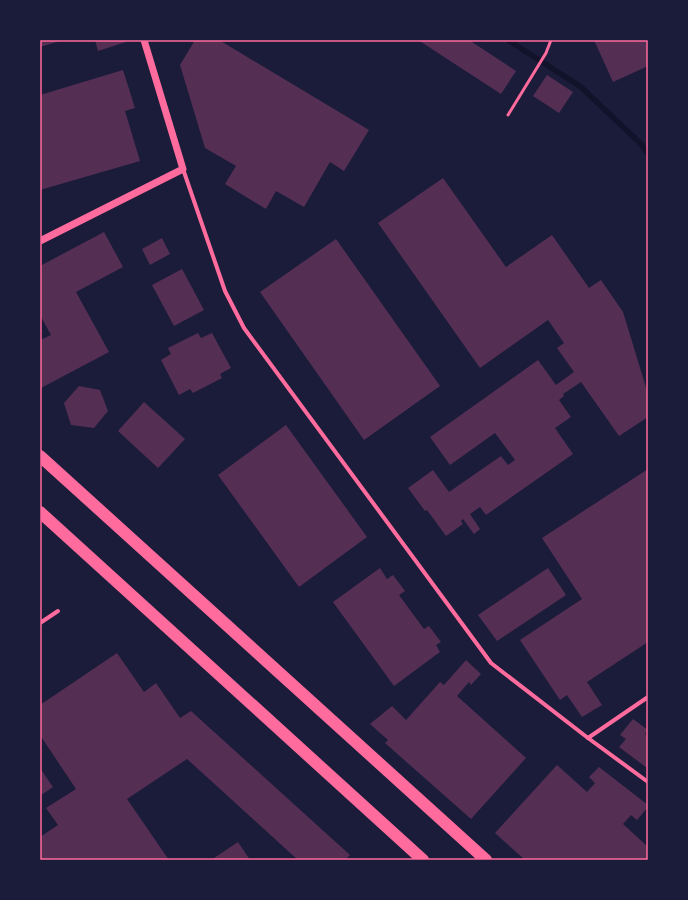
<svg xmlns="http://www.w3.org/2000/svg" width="688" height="900" font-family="'Varela Round',sans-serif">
<rect width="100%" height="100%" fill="#1b1b3a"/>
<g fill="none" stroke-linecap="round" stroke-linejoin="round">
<!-- stream -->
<path stroke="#12122b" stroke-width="5.5" d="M508,40l73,47 60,57 7,10"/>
</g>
<!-- building -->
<g fill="#542f53">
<path d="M40,40h23l-23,7z"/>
<path d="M95,40h30l1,2 -28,9z"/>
<path d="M195,40h24l150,90 -25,41 -14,-9 -26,45 -28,-16 -10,18 -41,-25 11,-18 -31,-18 -25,-83z"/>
<path d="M418,40h51l47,31 -15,23z"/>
<path d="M594,40h54v26l-35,16z"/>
<path d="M123,70l12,38 -10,3 15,50 -100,29v-95z"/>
<path d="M547,75l26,17 -14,21 -26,-17z"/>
<path d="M443,178l63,89 46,-32 37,53 12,-8 22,32 25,82v23l-29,19 -38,-54 -18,12 1,2 -5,4 12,17 -16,11 18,26 -87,61 -6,-8 -10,7 10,15 -6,5 -11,-15 -2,2 2,3 -17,12 -19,-26 -2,1 -17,-23 25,-18 16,22 52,-36 7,9 7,-5 -20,-27 -45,32 -20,-28 108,-77 18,25 18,-13 -17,-24 7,-5 -16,-23 -68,48 -102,-145z"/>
<path d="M104,232l19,35 -47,25 33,60 -68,36 -1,-48 11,-5 -11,-20v-49z"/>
<path d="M162,238l8,16 -20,11 -8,-16z"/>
<path d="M336,239l104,147 -76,54 -104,-148z"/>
<path d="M182,269l22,41 -30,16 -22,-41z"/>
<path d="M198,333l3,5 11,-5 19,35 -11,6 2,4 -29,15 -3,-4 -11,6 -18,-35 10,-6 -3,-6z"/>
<path d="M79,386l21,4 8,21 -14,17 -23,-3 -7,-22z"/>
<path d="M144,402l41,37 -27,29 -40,-37z"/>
<path d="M286,425l81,112 -68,50 -81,-112z"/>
<path d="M648,469v173l-61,40 15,23 -20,12 -15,-22 -7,5 -40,-60 62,-41 -40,-61z"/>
<path d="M380,568l7,11 6,-4 12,16 -6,4 25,34 5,-3 12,16 -5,3 4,7 -46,34 -61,-84z"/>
<path d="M548,568l18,27 -69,46 -19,-26z"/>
<path d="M117,653l27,39 12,-9 24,35 11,-7 159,144 -5,5h-47l-111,-101 -60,40 42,61h-129v-23l18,-12 -12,-17 30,-19 -36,-54v-30z"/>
<path d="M466,660l15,14 -10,11 -2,-3 -12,14 69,62 -55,61 -86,-76 3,-3 -18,-16 22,-18 14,14 34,-38 4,3z"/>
<path d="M633,719l15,11 -3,4 3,3v30l-1,1 -28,-21 7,-8 -6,-4z"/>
<path d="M557,765l30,27 8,-9 -6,-6 10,-10 49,38v2l-11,13 -6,-5 -8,9 25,23v13h-123l-30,-27z"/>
<path d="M40,768l13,19 -13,9z"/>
<path d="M238,842l12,18h-39z"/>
</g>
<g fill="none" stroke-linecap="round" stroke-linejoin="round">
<!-- service -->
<path stroke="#ff6b9d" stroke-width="3" d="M508,115l38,-62 5,-13"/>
<!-- minor -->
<g stroke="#ff6b9d" stroke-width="4">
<path d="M183,169l42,122 19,37 247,335 97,75 60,44"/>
<path d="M40,623l18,-12"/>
<path d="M588,738l60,-41"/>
</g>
<!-- tertiary -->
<path stroke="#ff6b9d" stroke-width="7" d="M40,241l143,-72 -39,-129"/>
<!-- motorway -->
<g stroke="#ff6b9d" stroke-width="12">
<path d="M40,456l446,404"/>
<path d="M40,512l383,348"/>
</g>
</g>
<!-- border -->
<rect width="688" height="900" fill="none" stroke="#1b1b3a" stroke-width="82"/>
<rect x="41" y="41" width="606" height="818" fill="none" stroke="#ff6b9d" stroke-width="1.5"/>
</svg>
